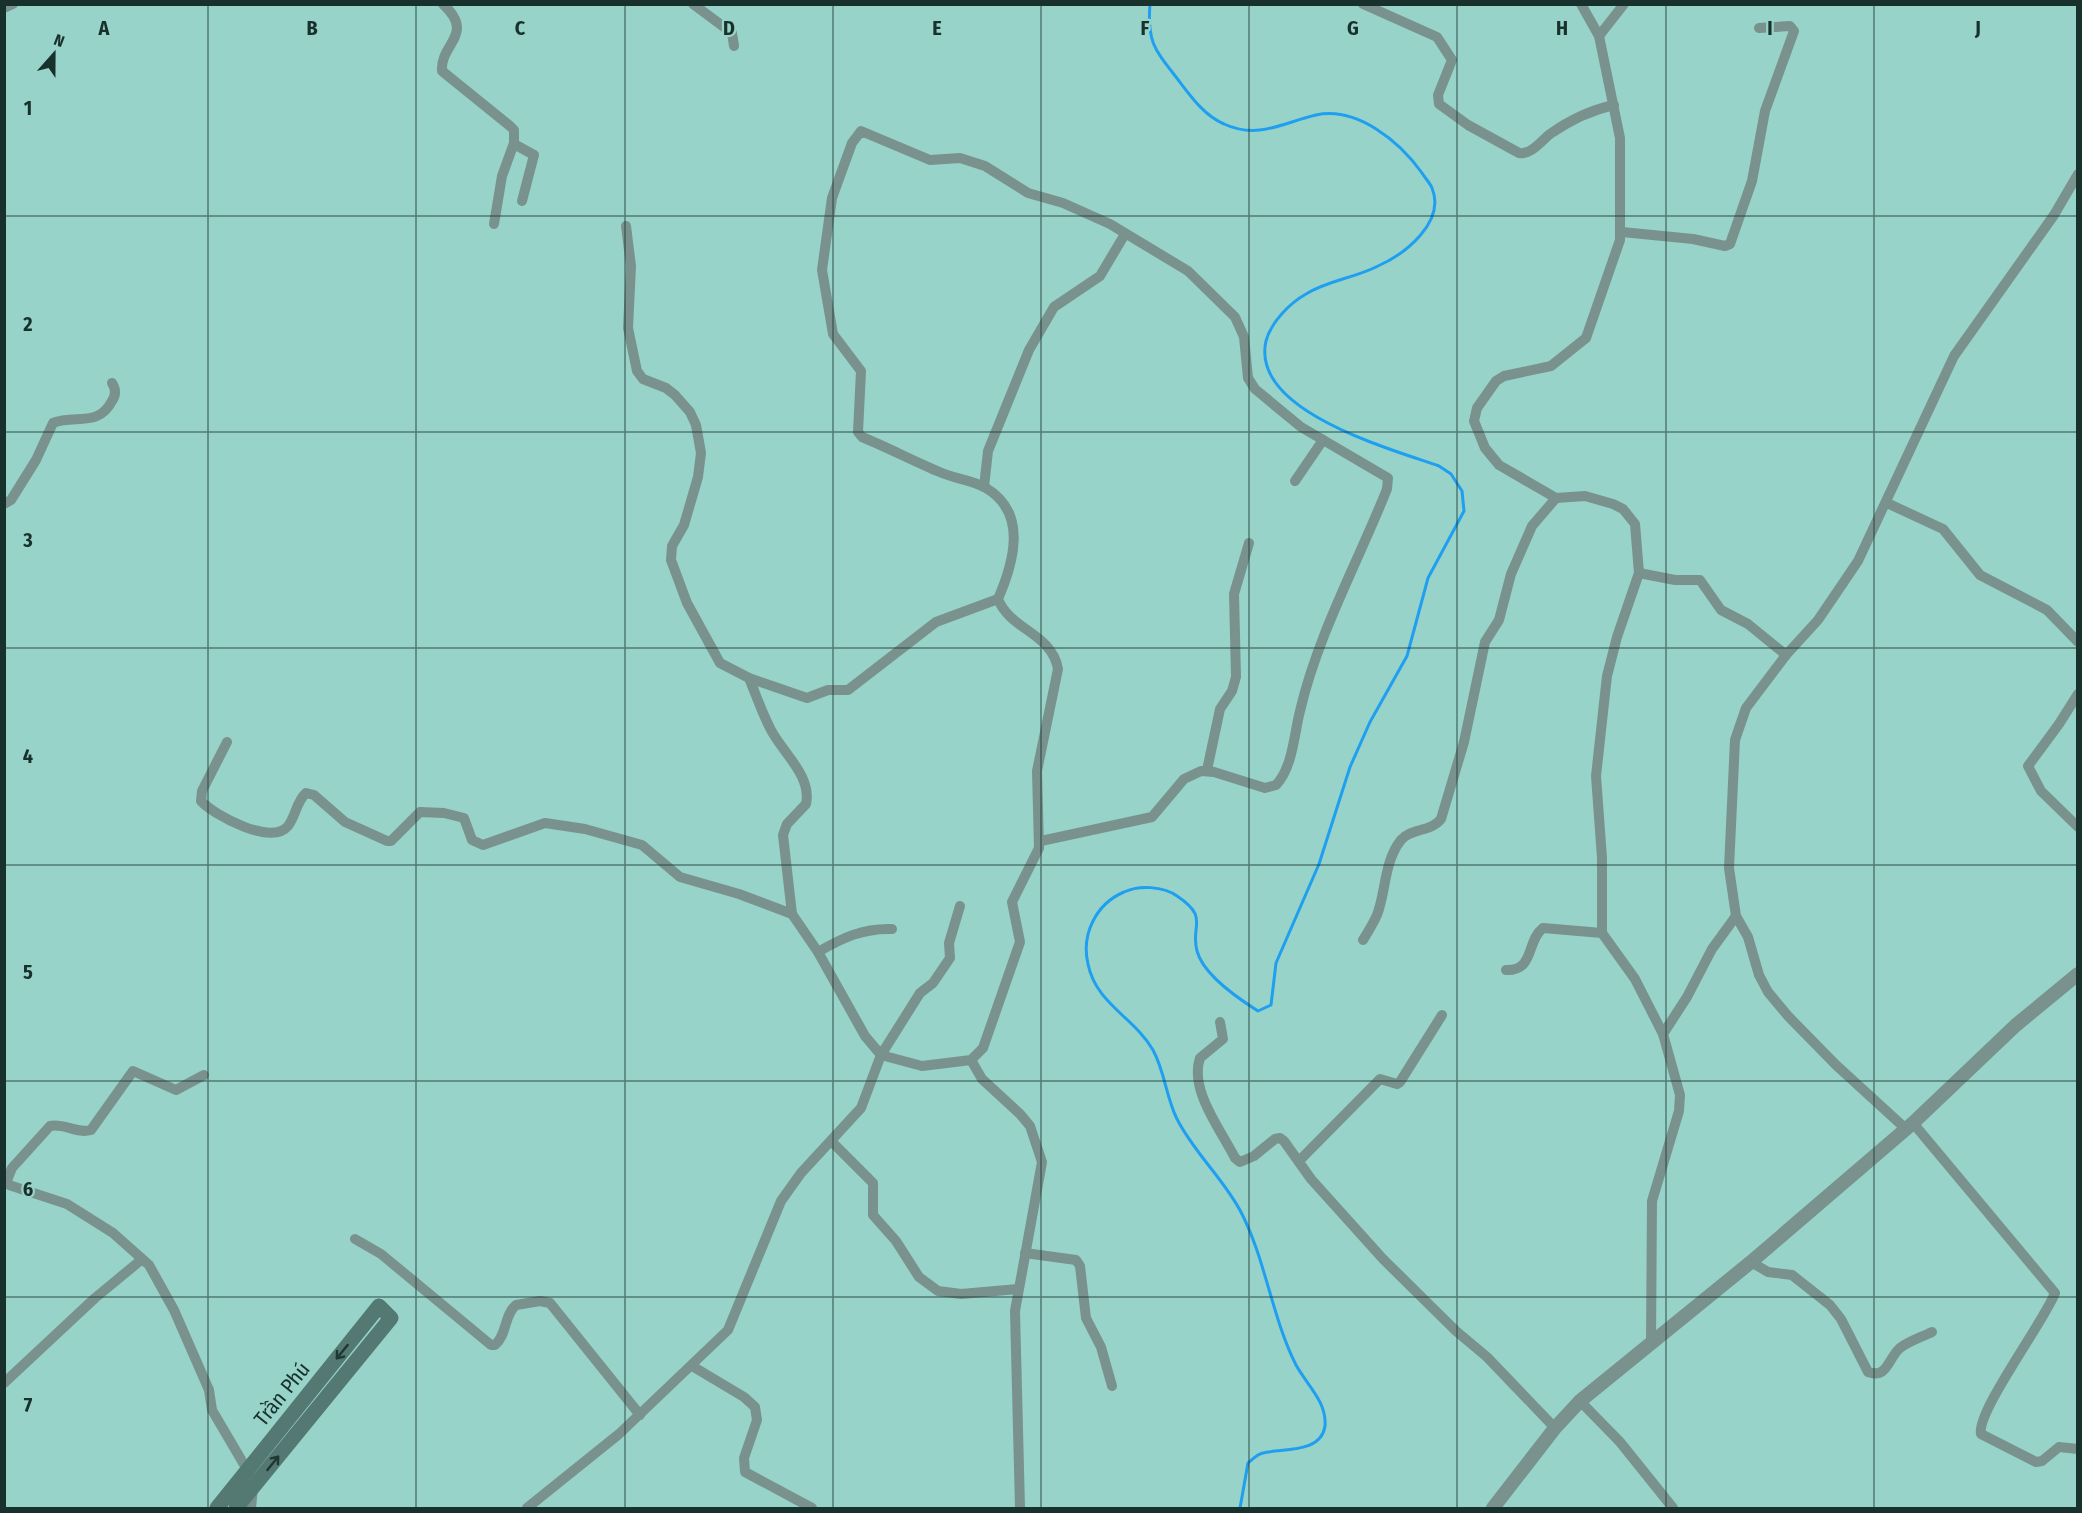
<svg xmlns="http://www.w3.org/2000/svg" width="2082" height="1513" font-family="'Fira Sans Condensed',sans-serif">
<rect width="100%" height="100%" fill="#97d3c9"/>
<g fill="none" stroke-linecap="round" stroke-linejoin="round">
<!-- stream -->
<path stroke="#209ff0" stroke-width="3" d="M1150,4c-3,37 4,45 26,73 14,18 27,38 48,47 35,16 60,-2 92,-9 41,-9 84,27 106,58 3,5 8,10 10,15 14,34 -27,66 -54,78 -23,12 -49,14 -72,28 -16,9 -35,28 -40,47 -16,70 125,108 173,125l12,8 11,17 2,20 -36,67 -21,78 -37,66 -20,45 -31,97 -43,99 -5,42 -13,6c-19,-12 -55,-37 -61,-60 -7,-26 13,-33 -20,-55 -14,-10 -38,-11 -53,-4 -28,12 -43,42 -36,72 8,40 46,53 65,86 12,22 13,47 24,69 17,34 48,61 65,95 24,48 30,103 54,151 11,20 31,37 29,61 -4,28 -43,22 -62,27 -6,1 -11,7 -15,10l-8,45"/>
<!-- minor -->
<g stroke="#7a928e" stroke-width="10">
<path d="M443,4c33,31 -3,39 -1,67l68,55 4,4v14l20,11 -12,46"/>
<path d="M693,4l39,29 2,13"/>
<path d="M1363,4l74,33 15,23 -14,35 1,9 29,21 51,28c12,2 22,-12 31,-19 20,-14 41,-24 64,-29"/>
<path d="M1581,4l18,32 21,102v102l-34,98 -35,28 -47,10 -8,5 -19,27 -3,13 11,27 14,17 57,33 29,-2 28,8 10,5 12,15 4,49 -22,64 -10,39 -11,100 6,82v75l33,46 28,55 17,61 -1,16 -27,90 -1,142"/>
<path d="M4,8l9,-4"/>
<path d="M1599,36l25,-32"/>
<path d="M494,224l8,-48 12,-33"/>
<path d="M626,226l5,40 -3,62 9,43 6,8 23,9 9,7 15,17 6,13 5,28 -3,24 -14,48 -12,21 -1,14 16,43 33,60 29,15 58,20 21,-8h20l88,-68 62,-23"/>
<path d="M1622,232l71,7 32,7 5,-2 22,-63 13,-70 29,-80 -4,-5 -31,2"/>
<path d="M1295,481l28,-41"/>
<path d="M984,487l4,-36 41,-101 25,-43 46,-31 25,-42"/>
<path d="M1887,503l56,26 37,46 67,35 31,32"/>
<path d="M4,504l7,-4 25,-40 17,-37c22,-9 45,5 59,-22 4,-6 4,-12 0,-18"/>
<path d="M1639,573l36,7h25l21,30 27,14 38,31"/>
<path d="M749,678c7,17 13,35 22,52 12,23 41,46 35,74l-19,20 -4,11 9,79 26,38 47,84 16,19 39,-62 13,-10 17,-25 -1,-15 11,-37"/>
<path d="M2078,694l-19,30 -31,42 13,25 37,36"/>
<path d="M227,742l-25,49 -1,10c14,15 71,45 87,25 8,-10 8,-24 18,-33l8,2 31,27 42,19h4l29,-29 24,1 20,5 8,22 11,5 62,-22 40,6 57,16 38,32 59,17 53,20"/>
<path d="M1207,770l13,-61 12,-18 4,-14 -2,-83 15,-51"/>
<path d="M1363,940c5,-8 10,-16 14,-25 9,-23 7,-54 24,-75 10,-12 30,-8 40,-21l23,-77 21,-100 14,-22 12,-46 21,-48 24,-28"/>
<path d="M818,952c24,-14 45,-24 74,-23"/>
<path d="M1506,970c29,1 20,-29 37,-42l59,5"/>
<path d="M1220,1022l3,17 -23,19c-11,32 21,72 35,100l5,4 14,-6 21,-17 5,-1 4,3 27,38 72,80 73,72 31,26 68,71"/>
<path d="M1663,1034l24,-37 25,-48 24,-33"/>
<path d="M971,1060l11,19 38,35 10,12 12,36 -27,149 5,197"/>
<path d="M204,1075l-28,15 -43,-19 -42,59c-14,4 -27,-7 -41,-4l-38,42 -5,12 2,5 58,19 46,29 36,32 25,45 35,80 3,20 37,63"/>
<path d="M1913,1123l142,170c-10,27 -79,119 -74,141l55,28 6,-1 17,-14 19,2"/>
<path d="M1906,1129l-70,-64 -48,-49 -20,-24 -9,-17 -11,-38 -12,-21 -7,-48 6,-128 11,-32 40,-53 32,-35 40,-59 96,-205 100,-141 24,-41"/>
<path d="M832,1142l41,41v32l23,26 23,36 19,14 23,3 57,-5"/>
<path d="M1299,1161l81,-82 17,5 3,-2 42,-67"/>
<path d="M355,1239l26,15 110,91h4c12,-10 9,-30 21,-40l24,-4 10,2 90,112"/>
<path d="M1025,1253l51,7 4,6 6,52 15,29 11,39"/>
<path d="M1751,1262l17,10 24,3 38,30 11,14 27,53c20,7 20,-14 32,-24 9,-7 22,-11 32,-16"/>
<path d="M692,1366l52,31 11,10 2,13 -13,38 1,14 67,36"/>
<path d="M4,1383l91,-85 46,-38"/>
<path d="M1580,1401l40,41 53,66"/>
<path d="M251,1508l2,-20"/>
<path d="M527,1508l92,-74 109,-104 53,-129 20,-28 60,-65 20,-53 41,11 49,-6 12,-12 37,-106 -8,-40 27,-54 -2,-77 21,-102c-6,-36 -48,-39 -60,-70 16,-37 30,-86 -12,-111 -13,-8 -30,-9 -44,-15 -27,-11 -53,-25 -80,-36l-4,-5 3,-61 -28,-37 -11,-64 10,-72 20,-55 9,-12 69,29 30,-2 25,8 43,27 35,10 47,21 78,47 47,46 9,20 4,41 7,11 46,38 87,51 -1,11c-29,73 -69,145 -87,222 -6,23 -7,56 -24,74l-11,3 -51,-16 -13,-1 -17,8 -32,38 -111,24"/>
</g>
<!-- tertiary -->
<path stroke="#7a928e" stroke-width="14" d="M1493,1508l62,-80 25,-27 171,-139 162,-139 103,-98 62,-51"/>
<!-- secondary -->
<path stroke="#547973" stroke-width="15" d="M217,1508l162,-202 12,12 -155,190"/>
</g>
<!-- one-way arrows -->
<defs><path id="oneway-shaft" d="M-6 0H5M1.5-3L5.5 0L1.5 3" fill="none" stroke-width="1.6" stroke-linecap="round" stroke-linejoin="round" transform="scale(1.5)"/></defs>
<g stroke="#1e3834">
<use href="#oneway-shaft" transform="translate(342 1352) rotate(129)"/>
<use href="#oneway-shaft" transform="translate(273 1463) rotate(-51)"/>
</g>
<!-- grid -->
<path fill="none" stroke="#18312d" stroke-width="1.5" stroke-opacity="0.55" d="M208,4v1504M416,4v1504M625,4v1504M833,4v1504M1041,4v1504M1249,4v1504M1457,4v1504M1666,4v1504M1874,4v1504M4,216h2074M4,432h2074M4,648h2074M4,865h2074M4,1081h2074M4,1297h2074"/>
<g text-anchor="middle" dominant-baseline="central" stroke-width="4.5" stroke-linejoin="round" paint-order="stroke">
<!-- street labels -->
<g font-size="21" fill="#18312d" stroke="#97d3c9">
<text transform="translate(282 1394) rotate(-51)">Trần Phú</text>
</g>
</g>
<g font-size="20" text-anchor="middle" font-weight="bold" fill="#18312d" stroke="#97d3c9" stroke-width="4.5" stroke-linejoin="round" paint-order="stroke">
<text x="104" y="35">A</text>
<text x="312" y="35">B</text>
<text x="520" y="35">C</text>
<text x="729" y="35">D</text>
<text x="937" y="35">E</text>
<text x="1145" y="35">F</text>
<text x="1353" y="35">G</text>
<text x="1562" y="35">H</text>
<text x="1770" y="35">I</text>
<text x="1978" y="35">J</text>
<text x="28" y="115">1</text>
<text x="28" y="331">2</text>
<text x="28" y="547">3</text>
<text x="28" y="763">4</text>
<text x="28" y="979">5</text>
<text x="28" y="1196">6</text>
<text x="28" y="1412">7</text>
</g>
<!-- border -->
<rect width="2082" height="1513" fill="none" stroke="#18312d" stroke-width="12"/>
<!-- north arrow -->
<g transform="translate(54 54) rotate(21)" stroke="#97d3c9" stroke-width="4.5" paint-order="stroke">
<path d="M0-4.5L10 22L0 15L-10 22Z" fill="#18312d"/>
<text y="-9" font-size="16" font-weight="bold" text-anchor="middle" fill="#18312d">N</text>
</g>
</svg>
